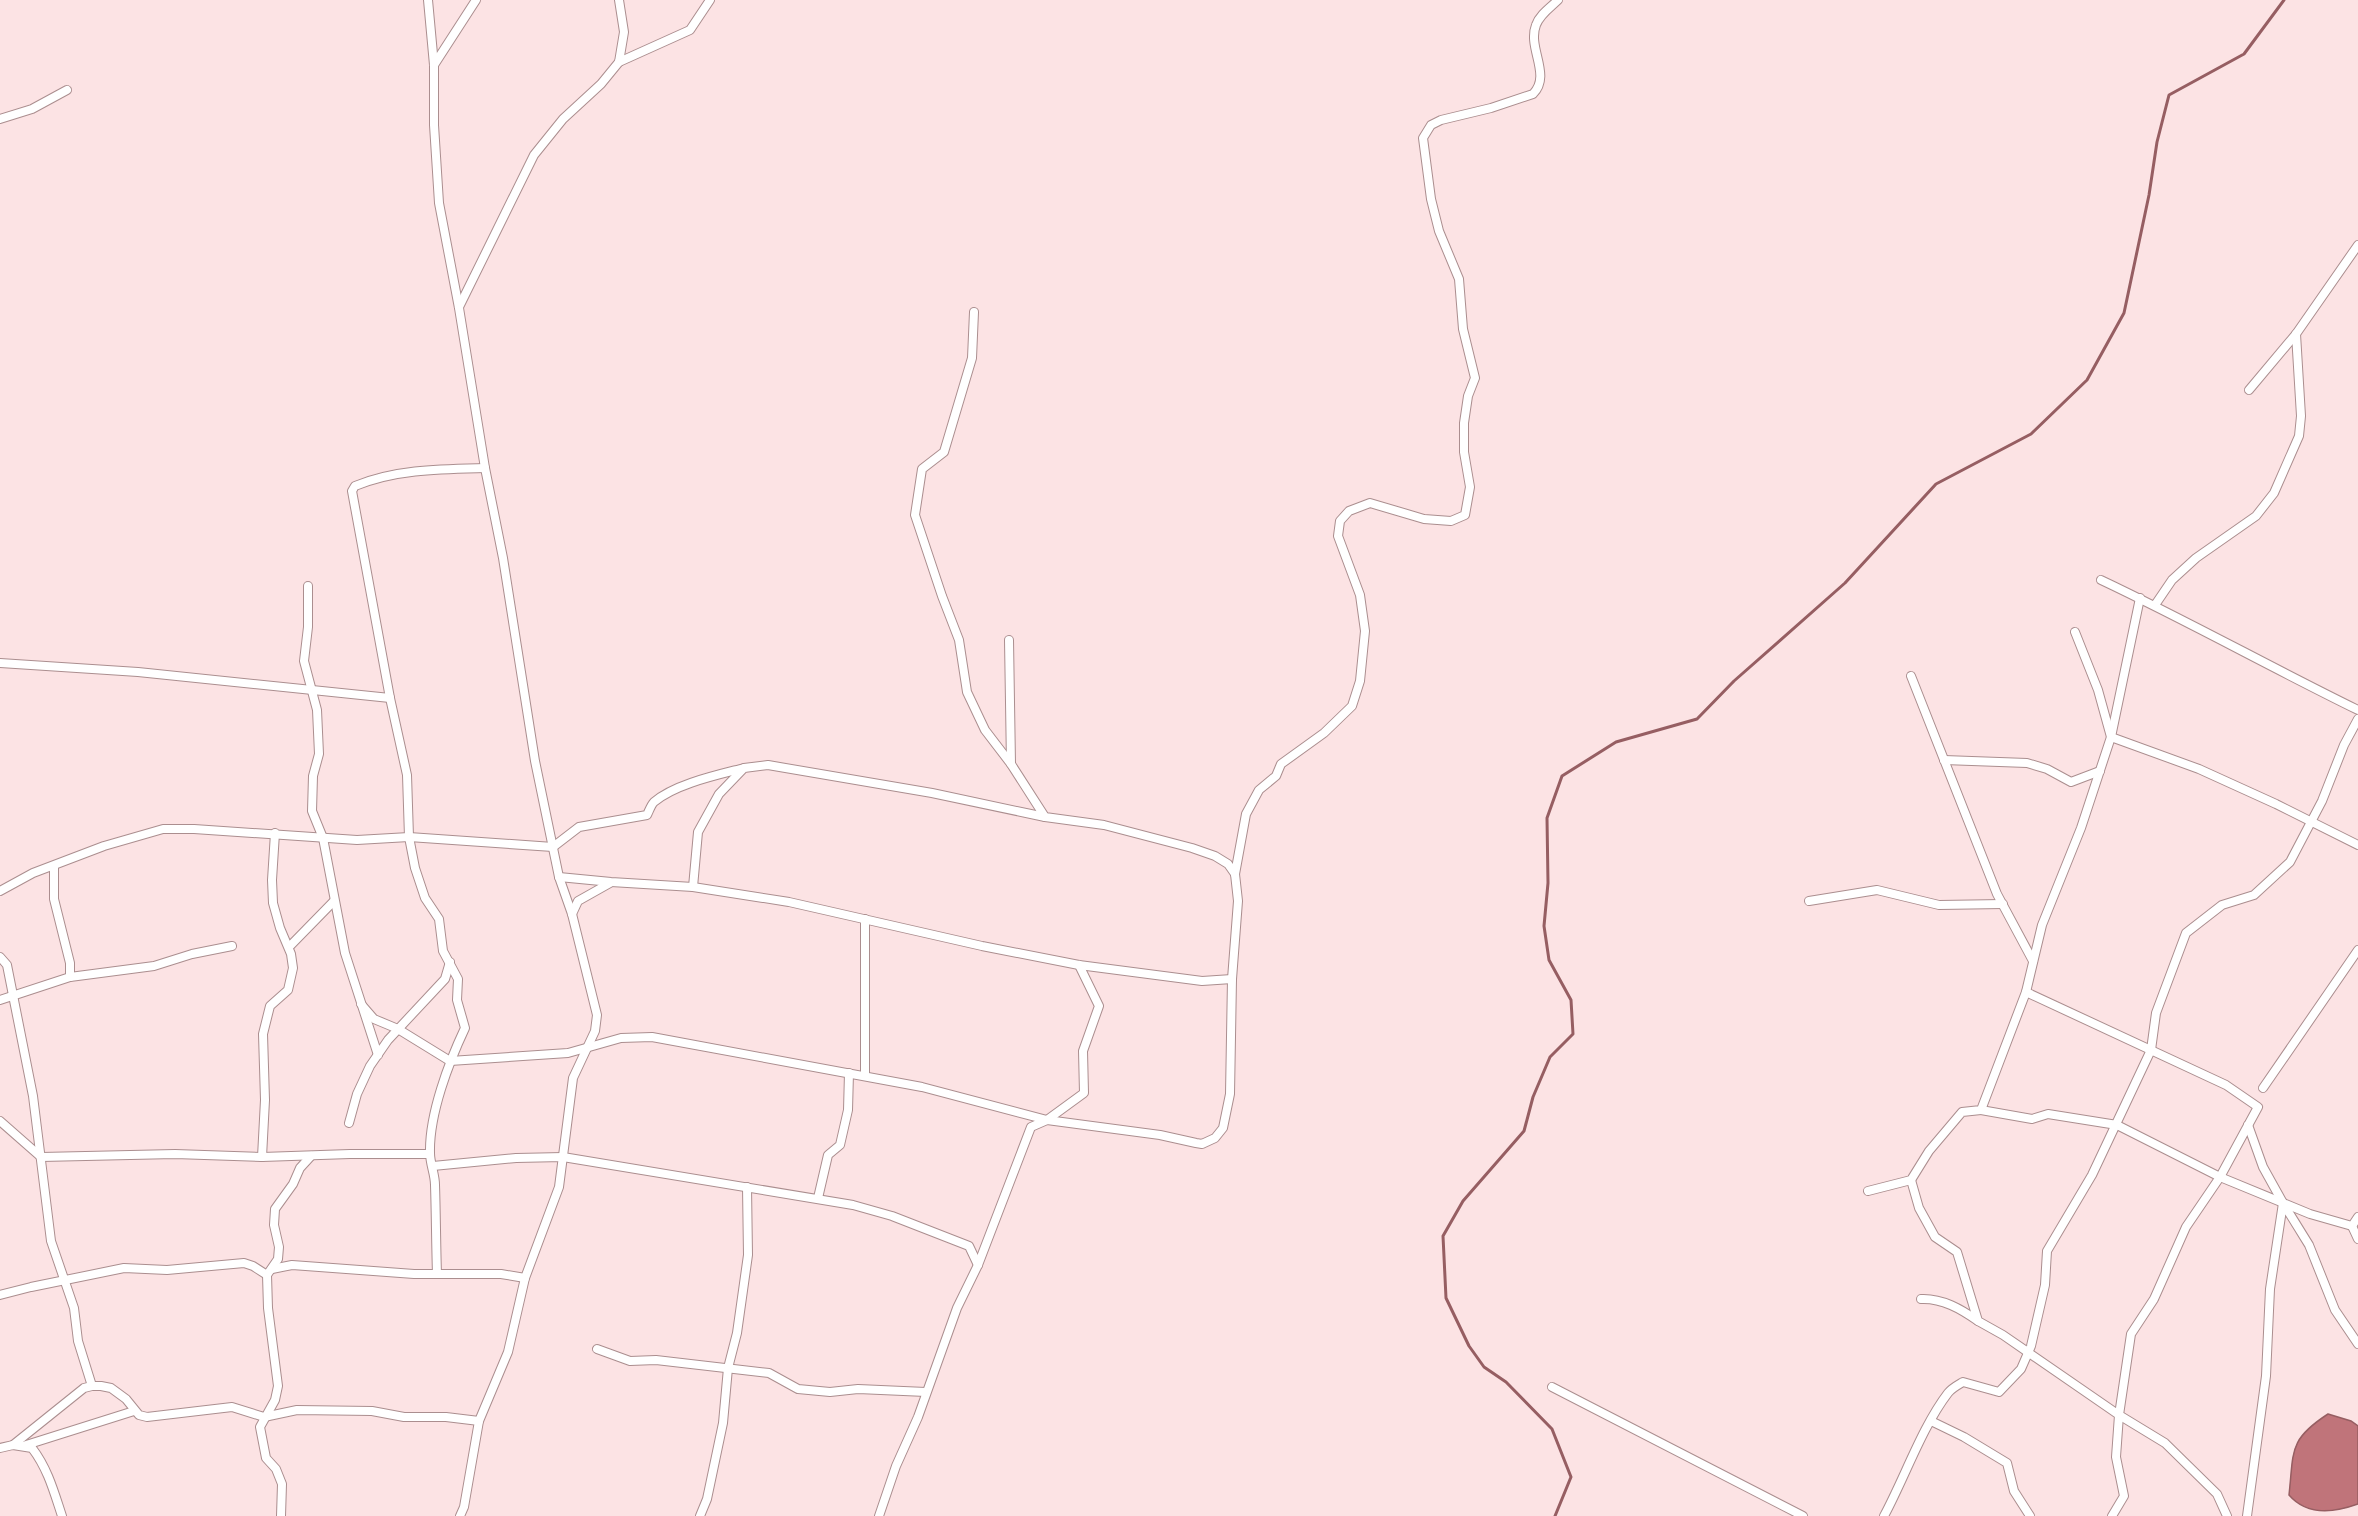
<svg xmlns="http://www.w3.org/2000/svg" width="2358" height="1516" font-family="'IBM Plex Serif',serif">
<rect width="100%" height="100%" fill="#fce3e4"/>
<!-- water -->
<path fill="#c0747a" stroke="#965e62" stroke-width="1.5" d="M2328,1414l23,7 7,5v78c-25,9 -51,12 -69,-9 5,-44 -1,-55 39,-81z"/>
<g fill="none" stroke-linecap="round" stroke-linejoin="round">
<!-- stream -->
<path stroke="#965e62" stroke-width="3" d="M1555,1516l16,-39 -19,-48 -46,-47 -22,-15 -15,-21 -23,-48 -3,-62 20,-35 61,-70 9,-34 17,-40 23,-23 -2,-34 -22,-40 -5,-34 4,-43 -1,-65 15,-42 54,-34 81,-23 37,-38 111,-98 91,-99 95,-50 56,-54 37,-67 25,-118 8,-53 12,-47 75,-41 40,-54"/>
<!-- minor casing -->
<g stroke="#ab8e8f" stroke-width="10">
<g id="minor">
<path d="M428,0l6,65v60l5,78 20,105 26,160 18,90 32,203 24,116 13,37 25,101 -2,16 -22,47 -14,109 -34,91 -17,74 -29,69 -15,86 -4,9"/>
<path d="M619,62l71,-32 20,-30"/>
<path d="M434,65l42,-65"/>
<path d="M0,119l32,-10 35,-19"/>
<path d="M459,307l75,-152 29,-36 38,-35 18,-22 5,-30 -5,-32"/>
<path d="M974,312l-2,46 -28,94 -22,17 -7,46 27,81 17,44 8,52 18,38 26,34"/>
<path d="M2249,390l47,-56 62,-89"/>
<path d="M2101,580c87,41 171,88 257,130"/>
<path d="M308,586v41l-4,34 13,49 2,44 -6,22 -1,35 11,27 22,115 33,102"/>
<path d="M2155,605l17,-25 24,-22 60,-42 18,-23 25,-57 2,-20 -5,-82"/>
<path d="M2075,632l23,58 13,47 88,32 77,35 82,41"/>
<path d="M0,663l138,9 252,26"/>
<path d="M1911,676l86,218 36,67"/>
<path d="M1944,760l83,3 20,6 24,13 29,-11"/>
<path d="M54,866v33l16,64v14"/>
<path d="M1235,874l11,-60 13,-24 17,-14 5,-12 43,-31 28,-27 8,-25 5,-50 -5,-36 -22,-59 2,-15 9,-10 21,-8 54,16 27,2 14,-6 5,-28 -6,-35v-29l4,-27 7,-18 -12,-49 -4,-50 -20,-48 -8,-32 -8,-61 8,-13 10,-5 50,-12 42,-14c19,-19 -6,-46 3,-69 4,-11 15,-18 22,-25"/>
<path d="M559,877l52,5 82,5 96,15 193,44 97,19 123,16 30,-2"/>
<path d="M693,887l5,-55 21,-38 25,-26 24,-3 164,28 113,24"/>
<path d="M0,891l33,-18 71,-27 59,-17h31l163,11 52,-3 144,10 26,-20 68,-12c2,-4 4,-10 7,-13 21,-18 63,-27 90,-34"/>
<path d="M1809,901l68,-11 62,15 64,-1"/>
<path d="M572,914l6,-13 32,-18"/>
<path d="M865,919v156"/>
<path d="M289,947l45,-46"/>
<path d="M0,957l7,8 26,131 18,145 23,67 4,33 14,45"/>
<path d="M2026,992l200,93 32,22 -38,70 -34,50 -32,72 -23,35 -12,81 46,28 52,51 10,22"/>
<path d="M0,1000l70,-23 84,-11 38,-12 40,-8"/>
<path d="M361,1004l13,15 24,10 52,32 118,-8 53,-15 31,-1 270,50 125,33 113,15 36,8 6,1 13,-6 8,-10 7,-34 2,-115 6,-78 -3,-27 -7,-10 -13,-8 -23,-8 -88,-23 -59,-8 -34,-53 -2,-124"/>
<path d="M2263,1088l95,-138"/>
<path d="M1981,1110l51,9 16,-5 69,11 103,52 90,37 42,12 6,-9"/>
<path d="M0,1121l41,36 134,-3 87,3 88,-3h80"/>
<path d="M349,1123l8,-29 13,-28 18,-26 57,-61 5,-17"/>
<path d="M2248,1125l15,42 20,36"/>
<path d="M262,1157l3,-57 -2,-66 7,-28 18,-16 5,-22 -2,-14 -11,-26 -7,-25 -1,-23 3,-47"/>
<path d="M433,1166l83,-8 47,-1 290,48 39,11 77,30 9,19"/>
<path d="M1911,1180l8,28 16,29 22,15 21,69 25,14 116,80 -3,42 8,39 -12,20"/>
<path d="M1868,1191l43,-11 18,-29 33,-39 19,-2 45,-118 16,-67 39,-97 30,-91 29,-139"/>
<path d="M818,1198l10,-43 12,-10 8,-35 1,-37"/>
<path d="M2352,1226l6,13"/>
<path d="M272,1269l20,-4 122,9h87l24,4"/>
<path d="M437,1274c-1,-30 -1,-59 -2,-89 0,-11 -5,-21 -5,-32 -1,-39 19,-91 35,-125l-8,-28 1,-21 -15,-28 -4,-32 -14,-21 -10,-30 -6,-31 -2,-62 -17,-77 -38,-207 3,-5c40,-17 87,-17 130,-18"/>
<path d="M0,1295l31,-8 93,-19 43,2 77,-7 9,3 14,9"/>
<path d="M1921,1299c21,-1 40,10 57,22"/>
<path d="M597,1349l33,12 26,-1 113,13 29,16 32,3 28,-3 68,3"/>
<path d="M1552,1387l251,129"/>
<path d="M1931,1421l33,16 43,26 7,28 16,25"/>
<path d="M13,1445l71,-57 8,-2h9l10,2 15,11 13,16 8,2 85,-10 32,10 33,-7 75,1 32,6h42l33,4"/>
<path d="M23,1446l111,-35"/>
<path d="M0,1448l13,-3 19,3c16,21 22,44 30,68"/>
<path d="M281,1516l1,-32 -6,-15 -10,-11 -6,-31 15,-27 3,-14 -10,-78 -1,-33 11,-16 1,-12 -5,-22 1,-16 18,-25 7,-16 11,-12"/>
<path d="M700,1516l7,-17 16,-76 5,-55 9,-35 11,-78 -1,-68"/>
<path d="M879,1516l17,-50 22,-49 39,-109 21,-43 53,-138 16,-7 37,-27 -1,-42 16,-45 -20,-41"/>
<path d="M1884,1516c21,-39 38,-89 64,-123 4,-5 10,-8 15,-11l36,10 22,-23 10,-23 14,-61 2,-34 45,-76 59,-125 5,-37 30,-80 36,-28 32,-10 36,-33 32,-61 22,-56 14,-26"/>
<path d="M2247,1516l19,-140 4,-87 13,-86 26,42 26,65 23,34"/>
</g>
</g>
<!-- minor -->
<use href="#minor" stroke="#fff" stroke-width="8"/>
</g>
</svg>
